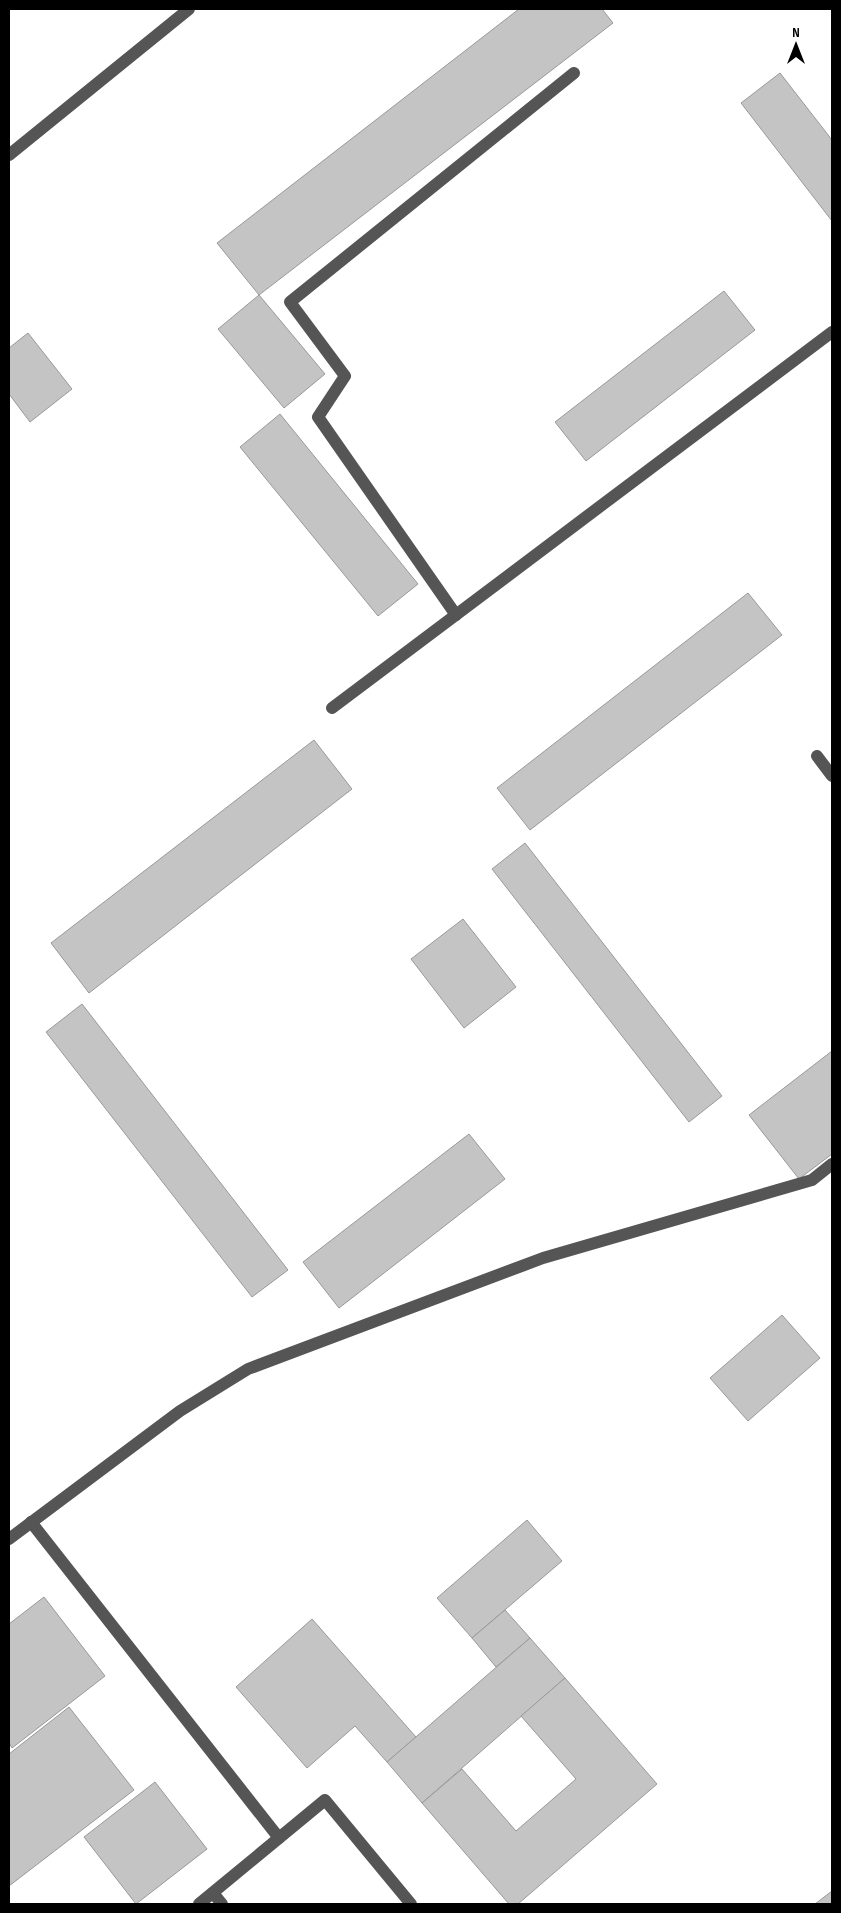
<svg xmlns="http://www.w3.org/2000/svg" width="841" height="1913" font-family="'Sofia Sans Condensed',sans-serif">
<rect width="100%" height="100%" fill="#fff"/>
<!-- building -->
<g fill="#c4c4c4" stroke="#999">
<path d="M519,9h83l11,14 -354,272 -42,-52z"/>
<path d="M780,73l52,67v81l-91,-118z"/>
<path d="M724,291l31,39 -169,131 -31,-39z"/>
<path d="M259,295l66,79 -41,34 -66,-79z"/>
<path d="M28,333l44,56 -42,33 -21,-28v-46z"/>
<path d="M280,414l138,170 -40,32 -138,-169z"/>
<path d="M748,593l34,42 -252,195 -33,-42z"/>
<path d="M314,740l38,49 -263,204 -38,-50z"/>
<path d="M525,843l197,253 -33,26 -197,-253z"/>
<path d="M463,919l53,68 -52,41 -53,-69z"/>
<path d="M82,1004l206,266 -36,27 -206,-265z"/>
<path d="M832,1051v103l-33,25 -50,-64z"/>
<path d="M469,1134l36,45 -166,129 -36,-46z"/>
<path d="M782,1315l38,43 -72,63 -38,-43z"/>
<path d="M527,1520l35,41 -90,77 -35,-40z"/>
<path d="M44,1597l61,79 -93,72 -3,-5v-119z"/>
<path d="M505,1610l25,28 -34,29 -24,-29z"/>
<path d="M312,1619l104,118 -29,25 -32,-36 -48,42 -71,-81z"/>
<path d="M530,1638l35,40 -143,125 -35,-41z"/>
<path d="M565,1678l92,106 -139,120h-9l-87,-101 40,-34 54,62 60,-52 -55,-63z"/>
<path d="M69,1707l65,83 -125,96v-132z"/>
<path d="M155,1782l52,67 -71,55 -52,-67z"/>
<path d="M832,1891v13h-17z"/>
</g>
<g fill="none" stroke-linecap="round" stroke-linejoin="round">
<!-- minor -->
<g stroke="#555" stroke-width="12">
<path d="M9,155l180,-146"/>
<path d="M456,615l-138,-198 27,-41 -55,-74 284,-229"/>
<path d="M332,708l500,-376"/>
<path d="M817,756l15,20"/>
<path d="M31,1522l248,316"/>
<path d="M9,1539l171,-128 68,-42 295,-111 269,-78 20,-16"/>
<path d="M213,1893l9,11"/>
<path d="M199,1904l126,-104 86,104"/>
</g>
</g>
<!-- border -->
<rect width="841" height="1913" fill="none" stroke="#000000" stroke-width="20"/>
<!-- north arrow -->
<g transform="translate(796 45)" stroke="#ffffff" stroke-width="4" paint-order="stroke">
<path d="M0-4L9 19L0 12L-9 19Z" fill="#000000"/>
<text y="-8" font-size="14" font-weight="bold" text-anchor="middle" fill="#000000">N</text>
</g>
</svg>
